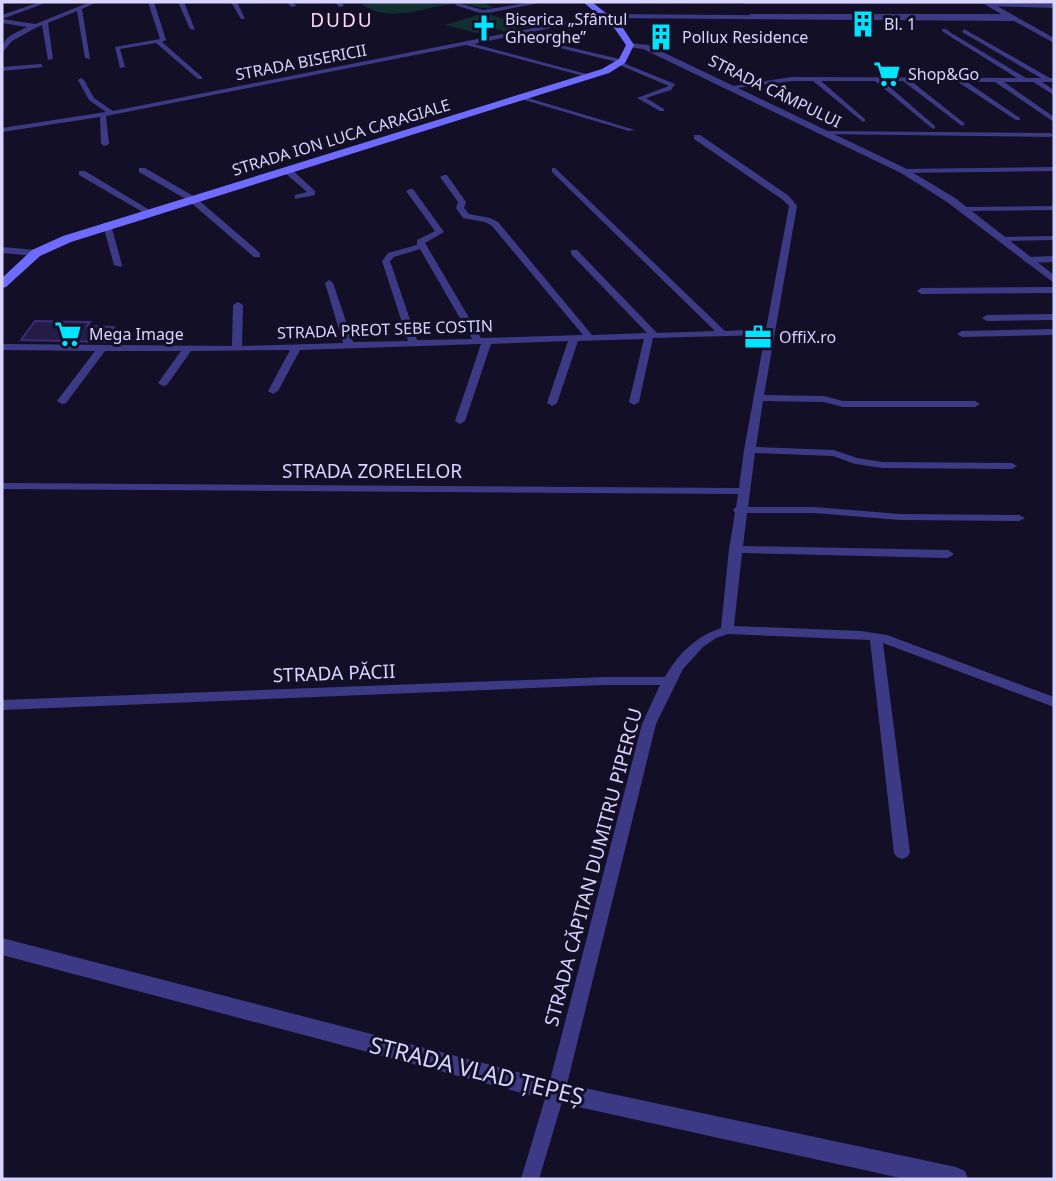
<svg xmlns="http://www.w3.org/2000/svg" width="1056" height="1181" font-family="'Noto Sans',sans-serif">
<rect width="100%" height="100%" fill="#130f26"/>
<!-- green -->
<g fill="#12302f">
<path d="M381,2h102l10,6c-13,2 -21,-4 -33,-4 -35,0 -66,22 -99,0z"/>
<path d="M484,13l47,14 -25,5 -25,-8 -9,3 17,5 -8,2 -36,-9z"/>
</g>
<!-- building -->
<path fill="#241b47" stroke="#3b2d73" stroke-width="2" d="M35,321l55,1 -3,4 27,1 -9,15 -84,-2z"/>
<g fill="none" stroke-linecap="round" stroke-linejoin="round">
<!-- pedestrian -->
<path fill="#3d3a85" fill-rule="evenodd" d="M942,29h4l9,7 -4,1 -9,-6z"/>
<!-- minor -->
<g fill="#3d3a85" fill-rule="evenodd">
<path d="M40,2h8l-46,17v-4z"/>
<path d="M90,2h7l-15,7 8,50 -5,-1 -8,-47 -29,12 5,36 -5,1 -6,-35 -7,3 -2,-3z"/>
<path d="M148,2h6l12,38 -4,2 40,35v2h-4l-42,-36 -36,6 5,18 -5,1 -5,-21 45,-8z"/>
<path d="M178,2h6l11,28 -5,-1z"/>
<path d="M231,2h6l8,17h-4z"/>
<path d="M287,2h6l3,4 -5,1z"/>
<path d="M335,2h6l3,4 -5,1z"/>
<path d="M533,2h11l-61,12 -28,-9 3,-2 25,7z"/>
<path d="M741,2h248l-3,2h-242z"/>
<path d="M991,3l63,1v4l-65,-2z"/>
<path d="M604,14l2,3 -89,18 107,25 -1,3 52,21 -4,6 -25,8 18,11v2h-4l-23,-13 32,-12 -52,-22v-2l-106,-26 -37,8 120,32 -3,2 -125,-33 -360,71 3,28 -4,2 -4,-2 -1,-27 -98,15v-4l104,-16 -17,-12 -11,-20 3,-2 3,2 10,18 19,13z"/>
<path d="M750,14h260l3,2 -3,2 -262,-1z"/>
<path d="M964,29l86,49h4v4h-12l12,8v5l-21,-13h-29l50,35v5l-59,-40h-28l53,36v2h-4l-58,-38 -47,-1 53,42 1,1 -3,2 -59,-45h-20l52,45v2l-2,1 -58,-48h-54l44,38v2l-2,1 -50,-41h-21l-62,8 -3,-2 65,-10 225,1 -66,-41 2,-3 73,44h15l-79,-46z"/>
<path d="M41,64l2,3 -41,4v-4z"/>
<path d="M521,97h4l110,33 -6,1 -108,-32z"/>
<path d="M825,131l225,2 4,2 -4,2 -227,-3v-2z"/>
<path d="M694,135h6l89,61 8,10 -33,189 60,1 19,5h132l5,3 -5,3h-132l-19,-5 -61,-1 -7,46 78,3 23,8 26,4 129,1 5,3 -5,3 -129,-1 -28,-4 -22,-8 -78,-3 -7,54h66l86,7 119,1 6,3 -6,3 -119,-1 -86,-7h-67l-4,33 205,4 6,4 -6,4 -206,-5 -8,73 127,5 26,4 167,62v10l-171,-64 27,210 -3,4 -5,2 -5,-2 -3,-4 -24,-213 -142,-6 -12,4 -13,9 -20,22 -27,55 -91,368 -26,87h-18l26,-87 95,-368 18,-39h-56l-602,25v-10l602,-23h61c14,-24 30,-40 56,-49l8,-79 6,-36 -2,-3 3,-3 2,-13 -736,-5v-6l737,5 5,-38 21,-115 -112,3 -14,64 -5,3 -5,-3 15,-63 -66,2 -21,62 -5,3 -5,-3 21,-62 -77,3 -26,77 -5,3 -5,-3 26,-77 -181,6 -22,41 -5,3 -5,-3 22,-41 -99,1 -24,34 -4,1 -5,-3 23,-32h-76l-39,52 -4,1 -5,-3 38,-50 -93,-1v-6l230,2 1,-41 5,-3 5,3 -1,41 101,-3 -18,-60 4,-3 4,3 20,59 55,-1 -26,-80 6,-8 29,-8v-5l18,-9 -29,-40 4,-2h3l31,43 -19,11 56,95 102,-3 -91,-109 -7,-4 -22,-4 -7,-10 2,-6 -18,-25 4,-2h3l19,27 -2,6 5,6 21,4 8,4 94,113 55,-2 -76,-79v-4h6l80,83 58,-2 -163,-159v-4h3l170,163 41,-2 23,-123 -6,-6 -89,-61zM420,249l52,90 -55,1 -27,-79 4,-4z"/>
<path d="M1054,167v4l-150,2 -4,-2 4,-2z"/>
<path d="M139,168h6l50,29 65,56v4h-6l-65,-56 -50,-29z"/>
<path d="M284,168h6l25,23v4l-20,4v-4l12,-3 -23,-20z"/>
<path d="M79,171h6l68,41 -7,2 -67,-39z"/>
<path d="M1054,206v4l-91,1 -4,-2 4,-2z"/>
<path d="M104,223l7,2 11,40 -1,2 -7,-2 -11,-40z"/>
<path d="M1054,236v4l-53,1 -4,-2 4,-2z"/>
<path d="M1054,256v6l-27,1 -4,-3 4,-3z"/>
<path d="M1054,287v6l-133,1 -4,-3 4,-3z"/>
<path d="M1054,314v6l-67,1 -5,-3 5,-3z"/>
<path d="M1054,329v6l-92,2 -5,-3 5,-3z"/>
</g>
<!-- tertiary -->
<g fill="#3d3a85" fill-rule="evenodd">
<path d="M981,2h9l64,36v5l-40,-22 -410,-3 -4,-2 4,-2 402,3z"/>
<path d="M2,19l33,5 4,2 -27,15 -10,12c-1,-16 12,-19 25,-26l-25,-4z"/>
<path d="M630,43l18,2 259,124 48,29 99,77v8l-107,-81 -46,-29 -258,-124 -16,-2z"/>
<path d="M2,247l34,3 5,3 -5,3 -34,-3z"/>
<path d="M2,938l554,144 400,85 9,4 3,8h-63l-349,-77 -554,-147z"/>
</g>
<!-- secondary -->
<path fill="#6f6bff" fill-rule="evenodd" d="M583,2h9l29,23 13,20 -9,18 -16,10 -538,169 -31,14 -34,31 -4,1v-10l30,-28 31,-14 539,-167 17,-10 7,-14 -11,-16z"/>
</g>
<!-- icons -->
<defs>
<g id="building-bare" transform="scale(2.1)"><path d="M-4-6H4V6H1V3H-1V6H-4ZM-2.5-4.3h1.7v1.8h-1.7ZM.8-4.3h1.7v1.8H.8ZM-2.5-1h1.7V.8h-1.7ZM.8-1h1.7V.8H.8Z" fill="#00e5ff" stroke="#130f26" stroke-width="2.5" paint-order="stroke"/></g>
<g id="church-bare" transform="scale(2.1)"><path d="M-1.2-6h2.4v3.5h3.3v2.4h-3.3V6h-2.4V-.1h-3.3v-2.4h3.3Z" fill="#00e5ff" stroke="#130f26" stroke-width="2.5" paint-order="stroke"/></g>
<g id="supermarket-bare" transform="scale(2.1)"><path d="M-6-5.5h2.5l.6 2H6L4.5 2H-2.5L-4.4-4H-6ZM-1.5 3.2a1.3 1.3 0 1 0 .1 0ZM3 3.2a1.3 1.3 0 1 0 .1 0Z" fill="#00e5ff" stroke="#130f26" stroke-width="2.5" paint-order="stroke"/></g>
<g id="office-bare" transform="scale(2.1)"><path d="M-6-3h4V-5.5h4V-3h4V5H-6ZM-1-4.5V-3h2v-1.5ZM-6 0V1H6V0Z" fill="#00e5ff" stroke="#130f26" stroke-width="2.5" paint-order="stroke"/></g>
</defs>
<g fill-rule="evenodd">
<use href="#building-bare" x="863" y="24"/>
<use href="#church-bare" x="484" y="28"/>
<use href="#building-bare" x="661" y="37"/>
<use href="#supermarket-bare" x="887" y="74"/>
<use href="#supermarket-bare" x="68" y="334"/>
<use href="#office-bare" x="758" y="337"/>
</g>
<g text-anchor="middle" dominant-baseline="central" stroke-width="6" stroke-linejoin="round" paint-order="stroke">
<!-- far-poi labels -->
<g font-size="16" fill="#d9d4ff" stroke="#130f26" text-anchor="start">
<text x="505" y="19">Biserica „Sfântul<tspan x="505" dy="18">Gheorghe”</tspan></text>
<text x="884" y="24">Bl. 1</text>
<text x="682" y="37">Pollux Residence</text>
<text x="908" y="74">Shop&amp;Go</text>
<text x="89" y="334">Mega Image</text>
<text x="779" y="337">OffiX.ro</text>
</g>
<!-- far-street labels -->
<g font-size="16" fill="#d9d4ff" stroke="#130f26">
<text transform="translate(301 62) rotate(-11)">STRADA BISERICII</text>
<text transform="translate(775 91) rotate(26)">STRADA CÂMPULUI</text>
<text transform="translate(341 137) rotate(-17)">STRADA ION LUCA CARAGIALE</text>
<text transform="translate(385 329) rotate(-2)">STRADA PREOT SEBE COSTIN</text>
</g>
<!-- far-quarter labels -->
<g font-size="19" letter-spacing="2" fill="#ffd6f0" stroke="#130f26">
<text x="342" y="20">DUDU</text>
</g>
<!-- street labels -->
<g font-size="19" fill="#d9d4ff" stroke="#130f26">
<text x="372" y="471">STRADA ZORELELOR</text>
<text transform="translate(334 673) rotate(-2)">STRADA PĂCII</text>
<text transform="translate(593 867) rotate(-75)">STRADA CĂPITAN DUMITRU PIPERCU</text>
</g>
<!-- near-street labels -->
<g font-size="23" fill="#d9d4ff" stroke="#130f26">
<text transform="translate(477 1070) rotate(14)">STRADA VLAD ȚEPEȘ</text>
</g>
</g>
<!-- border -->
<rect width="1056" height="1181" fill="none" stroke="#d9d4ff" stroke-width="7"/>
</svg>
